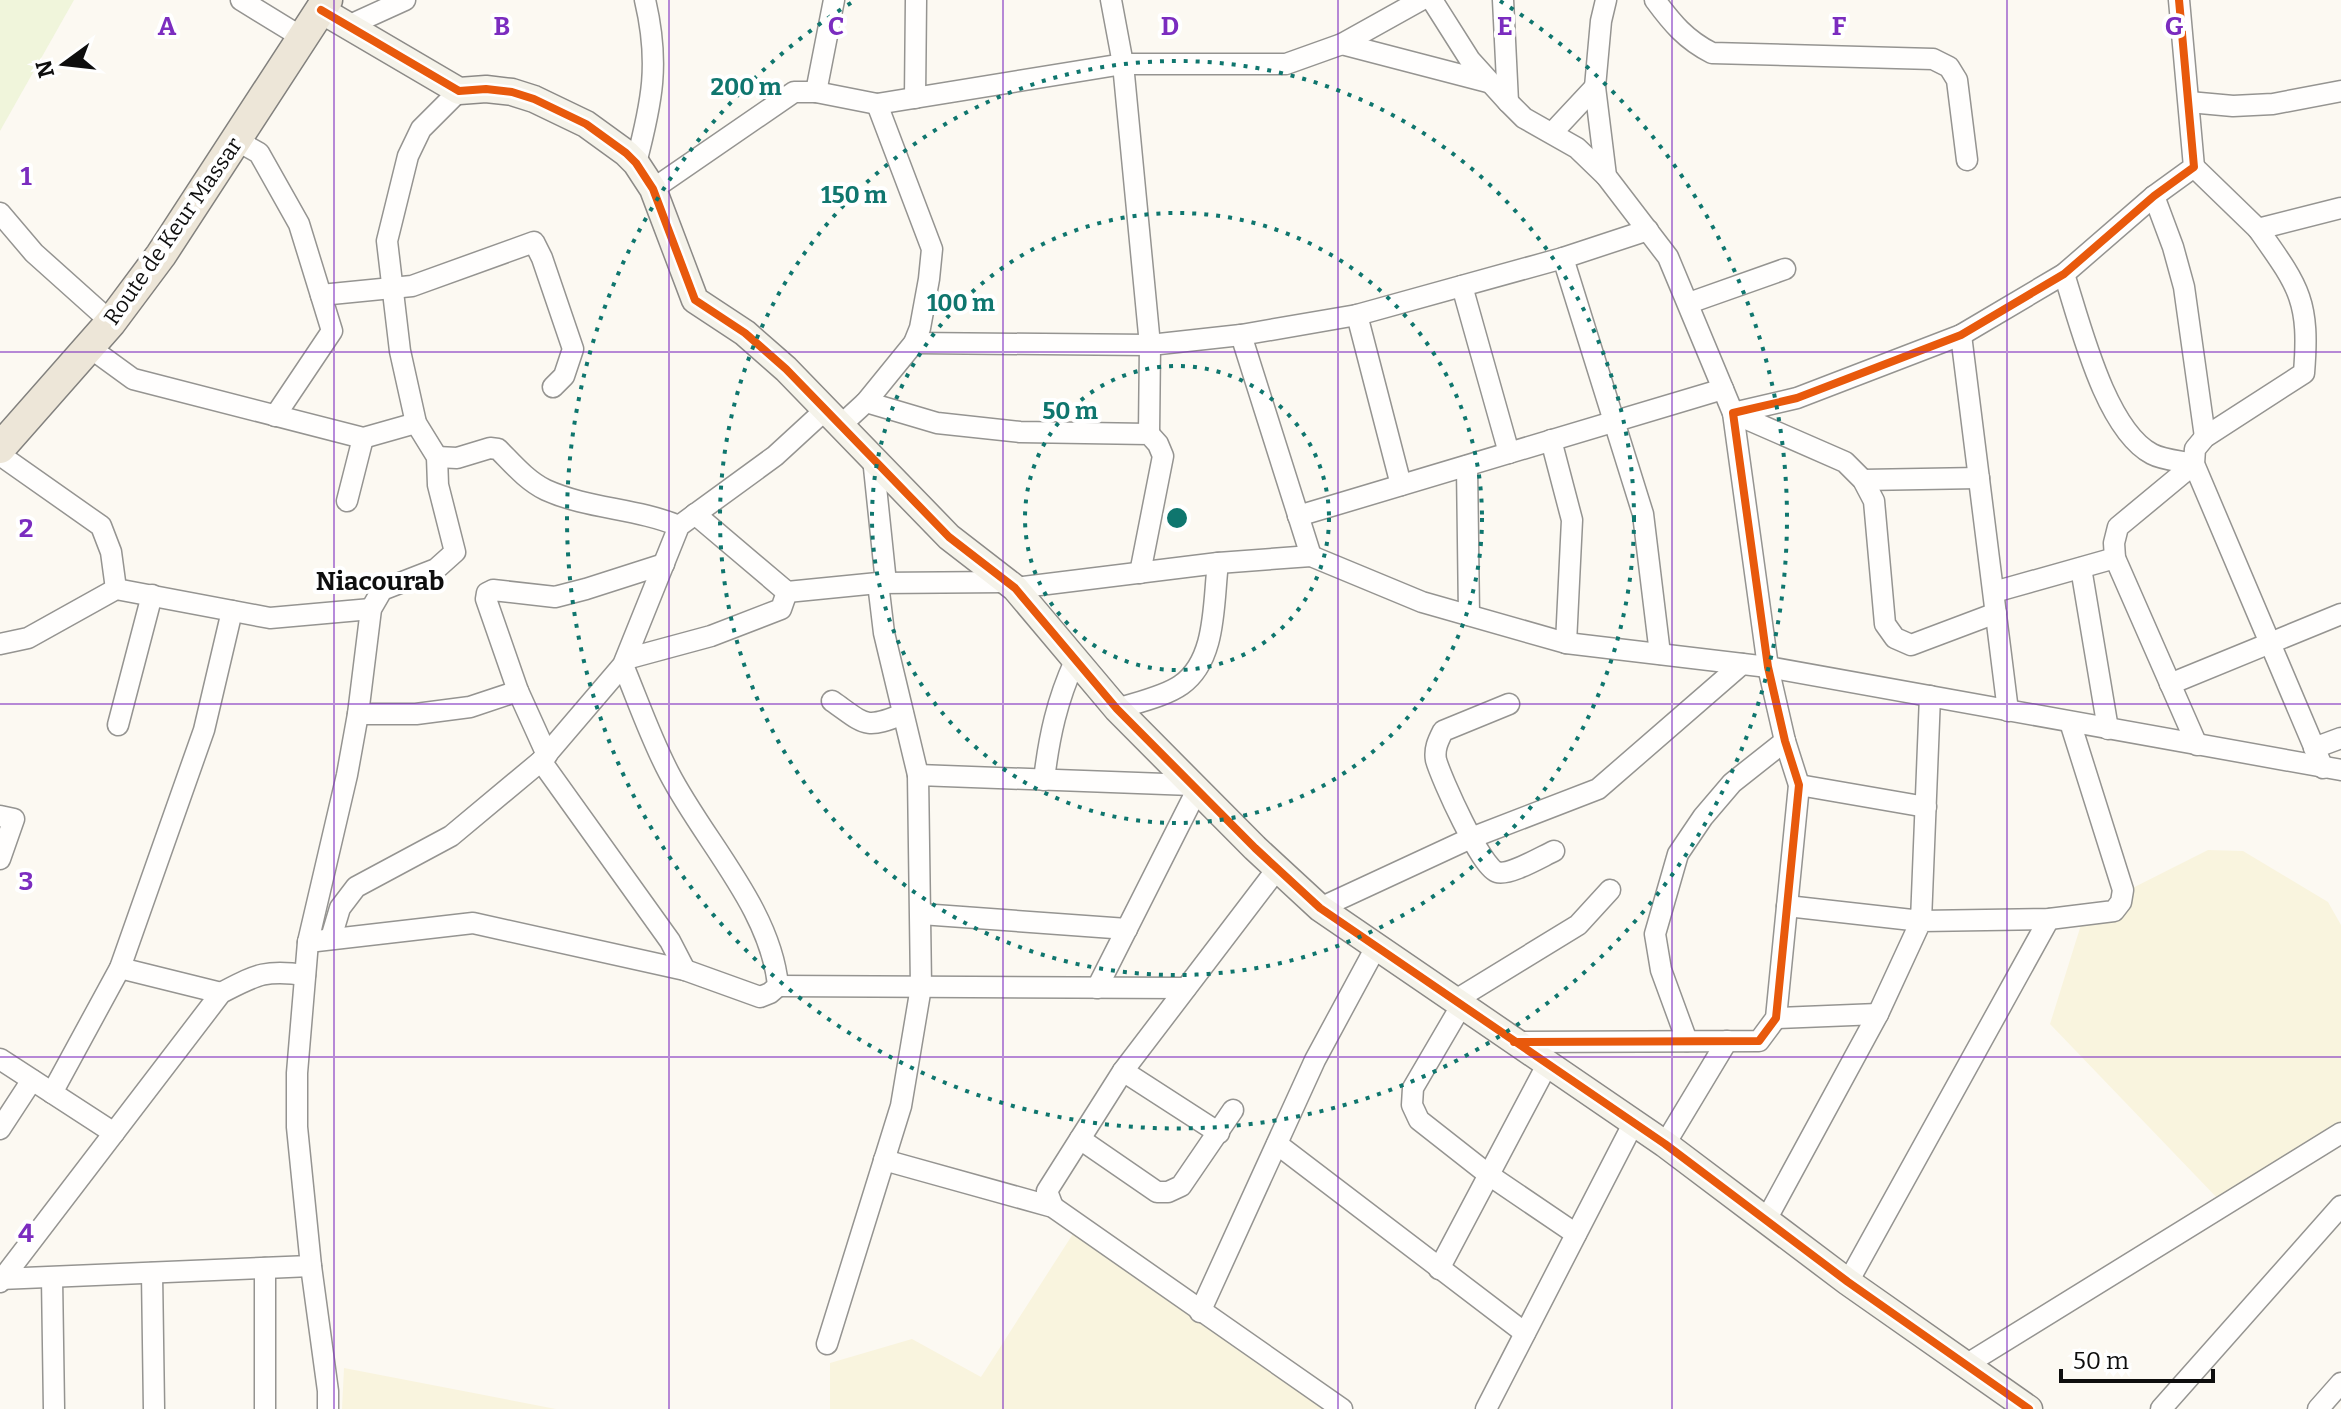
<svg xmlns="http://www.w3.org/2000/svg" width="2341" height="1409" font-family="Bitter,serif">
<rect width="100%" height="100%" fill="#fcf9f2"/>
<!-- farmland -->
<g fill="#f9f4de">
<path d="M2208,850l35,1 85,51 13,23v200l-121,76 -170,-177 35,-112z"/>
<path d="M1078,1226l251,183h-499v-46l82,-24 69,38z"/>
<path d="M344,1368l212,41h-214z"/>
</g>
<!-- pitch -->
<path fill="#f0f5db" d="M0,0h74l-74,131z"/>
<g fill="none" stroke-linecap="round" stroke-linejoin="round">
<!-- street casing -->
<g stroke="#959491" stroke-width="23">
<g id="street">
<path d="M241,0l62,38"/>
<path d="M1111,0l12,64 27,281 -1,89"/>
<path d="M1432,0l38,60 38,42 16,16 53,30 29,28"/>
<path d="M1503,0l5,102"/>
<path d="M1606,0l-5,21 -6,66 11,89 62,81 65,156 112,49 18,18 11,21 11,123 10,14 16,7 85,-32"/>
<path d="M1655,0c17,23 31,40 57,53l221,6 16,8 8,13 10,80"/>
<path d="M350,25l55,-25"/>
<path d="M1342,44l146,38"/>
<path d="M816,92l18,-92"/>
<path d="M915,98l1,-98"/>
<path d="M2189,102l44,4 40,-2 68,-13"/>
<path d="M1552,133l43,-46"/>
<path d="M236,140l23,13 40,71 33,107 -57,85"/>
<path d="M636,163c16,-61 24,-100 9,-163"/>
<path d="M2194,167l64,62"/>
<path d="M653,189l141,-97h22l61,12 246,-40h163l56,-20 79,-44"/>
<path d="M2154,196l19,51 11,40 21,150"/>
<path d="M0,213l34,40 77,69"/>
<path d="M1563,258l80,256 17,140"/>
<path d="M2064,274c16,49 41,155 88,180 11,6 29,7 42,10"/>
<path d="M1462,286l47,167"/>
<path d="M321,295l91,-9 122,-44 8,16 31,91 -9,27 -11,11"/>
<path d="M1689,303l96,-34"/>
<path d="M1357,315l44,170"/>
<path d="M1241,335l70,221"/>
<path d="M1961,335l47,376"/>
<path d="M914,343l236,2 91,-10 116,-20 206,-57 85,-28"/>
<path d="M89,347l44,32 230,59 53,-15"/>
<path d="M866,402l71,21 83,9 129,2 9,10 5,12 -23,117"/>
<path d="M841,425l25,-23 48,-59 6,-15 9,-49 3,-30 -55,-145"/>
<path d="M1551,440l21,80 -6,123"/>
<path d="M0,455l101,71 10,26 5,37"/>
<path d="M437,457l20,1 33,-10 8,1c14,14 29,32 48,41 42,19 90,18 133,36"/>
<path d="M873,458l13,125"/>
<path d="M2194,464l-76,63 -4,16 1,15 82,187"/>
<path d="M1467,466l2,149"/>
<path d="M1863,480l116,-2"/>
<path d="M347,501l16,-63"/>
<path d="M695,514l92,78 91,-9 128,-1"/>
<path d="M1298,516l425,-127"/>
<path d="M2081,568l27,161"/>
<path d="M878,583l6,50 34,142"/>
<path d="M1015,588l203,-25 93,-7 111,46 144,41 202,24 573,103"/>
<path d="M1994,592l121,-34"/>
<path d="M0,644l28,-6 88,-49 154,29 101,-9"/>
<path d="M626,659l85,-23 70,-27 6,-17"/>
<path d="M2170,684l171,-70"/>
<path d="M832,701c33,23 32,29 71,13"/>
<path d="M1509,704l-66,27c-5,10 -9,18 -7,29 5,18 46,109 61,112 12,4 44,-15 57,-21"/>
<path d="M1117,709c18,-6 49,-13 64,-24 36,-25 32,-83 37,-122"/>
<path d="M358,714h58l54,-7 48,-16"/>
<path d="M118,725l34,-130"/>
<path d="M2314,748l27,-10"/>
<path d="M547,755l-29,-64 -32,-92 1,-6 6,-3 62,7 31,-8 78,-25"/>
<path d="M541,761l129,180 15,29"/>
<path d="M2323,768l-129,-304 1,-15 10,-12 99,-64c6,-73 -5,-86 -46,-144l83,-21"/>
<path d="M1044,780c5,-43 13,-80 31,-119"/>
<path d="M1799,785l127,22"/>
<path d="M0,816l14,3 -14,40"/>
<path d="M1787,906l134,15 9,-225"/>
<path d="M1320,908l151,-70 127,-49 144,-125"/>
<path d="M921,914l206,15"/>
<path d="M331,938l9,-30 16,-21 95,-51 90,-75 82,-96 56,-139 96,-70 49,-45"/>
<path d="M308,942l165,-19 212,47 75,27 10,-4 8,-7c-7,-77 -74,-145 -109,-213 -18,-34 -31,-72 -46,-108"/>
<path d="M120,968l101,25"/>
<path d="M778,986l408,2"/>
<path d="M1097,988l100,-198"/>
<path d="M1454,1001l124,-76 32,-35"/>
<path d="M1461,1006l-48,82 -1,17 7,15 70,55 87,59"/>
<path d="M1776,1018l102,-4"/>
<path d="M1687,1041l-26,-71 -6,-36 23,-80 25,-37 29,-34 53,-42"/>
<path d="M1514,1042l245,-1 17,-23 23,-233 -14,-44 -17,-74 -35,-254 64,-15 164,-63 103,-61 90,-78 40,-29 -15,-167"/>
<path d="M0,1059l114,74"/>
<path d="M1123,1071l96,62"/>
<path d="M52,1093l68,-125 84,-238 28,-119"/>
<path d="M0,1129l32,-49"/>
<path d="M1080,1139l77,53h11l13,-6 52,-76"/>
<path d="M1277,1144l248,189"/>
<path d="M1665,1144l62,-103"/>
<path d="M884,1160l169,47 289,202"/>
<path d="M1053,1207l-6,-16 76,-120 154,-202"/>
<path d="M1766,1220l112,-206 43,-93 128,-2 65,-8 7,-9 2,-12 -53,-168"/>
<path d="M1439,1269l108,-204"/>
<path d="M152,1273l2,136"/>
<path d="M52,1278l2,131"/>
<path d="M0,1279l311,-13"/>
<path d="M0,1282l221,-289c35,-18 44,-24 84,-18"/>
<path d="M1848,1282l201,-363"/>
<path d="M1200,1312l115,-252 61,-113"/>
<path d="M827,1344l74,-238 20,-119 -3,-212 274,10"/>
<path d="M1964,1366l377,-233"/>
<path d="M265,1409v-141"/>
<path d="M328,1409v-18l-17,-125 -14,-139v-54l11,-131 39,-167 11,-61 13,-105 11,-19 54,-21 19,-17 -17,-67 -1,-28 -21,-34 -16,-72 -13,-110 21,-85 13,-27 38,-38"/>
<path d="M1486,1409l147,-285"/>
<path d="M2161,1409l180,-203"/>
<path d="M2318,1409l23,-26"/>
</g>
</g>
<!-- secondary casing -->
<g stroke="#8c8a87" stroke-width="29">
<path id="secondary" d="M321,10l138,81 27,-2 26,3 22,7 52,25 40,29 10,10 17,26 42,111 50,33 41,36 163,168 66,51 102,121 138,139 65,60 345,236 183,138 181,127"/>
</g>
<!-- primary casing -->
<g stroke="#82817e" stroke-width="33">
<path id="primary" d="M0,448l111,-126 50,-67 166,-255"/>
</g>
<!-- street -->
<use href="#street" stroke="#fffefd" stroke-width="20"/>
<!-- secondary -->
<use href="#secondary" stroke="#f5f3ea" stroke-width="26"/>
<!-- primary -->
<use href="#primary" stroke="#ede6d8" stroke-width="30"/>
<!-- cycleway casing -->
<g stroke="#fff" stroke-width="13">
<g id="cycleway">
<path d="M321,10l138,81 27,-2 26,3 22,7 52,25 40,29 10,10 17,26 42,111 50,33 41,36 163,168 66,51 102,121 138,139 65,60 345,236 183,138 181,127"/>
<path d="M1514,1042l245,-1 17,-23 23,-233 -14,-44 -17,-74 -35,-254 64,-15 164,-63 103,-61 90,-78 40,-29 -15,-167"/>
</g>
</g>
<!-- cycleway -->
<use href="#cycleway" stroke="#e8590c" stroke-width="8"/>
</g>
<!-- grid -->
<path fill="none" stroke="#7b2cbf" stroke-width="2" stroke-opacity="0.55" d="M334,0v1409M669,0v1409M1003,0v1409M1338,0v1409M1672,0v1409M2007,0v1409M0,352h2341M0,704h2341M0,1057h2341"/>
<!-- distance rings -->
<g fill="none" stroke="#0f766e" stroke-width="4" stroke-dasharray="4 8">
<circle cx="1177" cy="518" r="152"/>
<circle cx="1177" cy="518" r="305"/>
<circle cx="1177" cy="518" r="457"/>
<path d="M1500 1A610 610 0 1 1 854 1"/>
</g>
<g text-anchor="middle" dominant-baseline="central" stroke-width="8" stroke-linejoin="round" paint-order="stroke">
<!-- street labels -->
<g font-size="22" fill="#0e0e0e" stroke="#fff">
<text transform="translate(173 231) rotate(-55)">Route de Keur Massar</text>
</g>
<!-- quarter labels -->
<g font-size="26" font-weight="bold" fill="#0e0e0e" stroke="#fff">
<text x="380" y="581">Niacourab</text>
</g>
</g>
<g font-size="26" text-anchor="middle" font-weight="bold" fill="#7b2cbf" stroke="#fff" stroke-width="8" stroke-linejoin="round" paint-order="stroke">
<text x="167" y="35">A</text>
<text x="502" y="35">B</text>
<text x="836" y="35">C</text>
<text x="1170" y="35">D</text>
<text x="1505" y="35">E</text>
<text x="1839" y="35">F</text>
<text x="2174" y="35">G</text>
<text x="26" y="185">1</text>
<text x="26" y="537">2</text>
<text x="26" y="890">3</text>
<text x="26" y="1242">4</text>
</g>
<circle cx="1177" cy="518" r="12" fill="#0f766e" stroke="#fff" stroke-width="4"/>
<g font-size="24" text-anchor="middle" font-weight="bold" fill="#0f766e" stroke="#fff" stroke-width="8" stroke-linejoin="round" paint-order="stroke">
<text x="746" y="95">200 m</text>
<text x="854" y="203">150 m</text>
<text x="961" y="311">100 m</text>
<text x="1070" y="419">50 m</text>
</g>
<!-- north arrow -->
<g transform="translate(64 64) rotate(255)" stroke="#ffffff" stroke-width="6" paint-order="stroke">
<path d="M0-6L14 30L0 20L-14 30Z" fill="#0e0e0e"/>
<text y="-12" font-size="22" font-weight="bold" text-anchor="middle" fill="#0e0e0e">N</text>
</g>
<!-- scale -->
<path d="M2061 1369v12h152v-12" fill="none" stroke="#0e0e0e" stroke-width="4"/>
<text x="2073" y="1369" font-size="24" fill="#0e0e0e" stroke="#ffffff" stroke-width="6" paint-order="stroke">50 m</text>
</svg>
